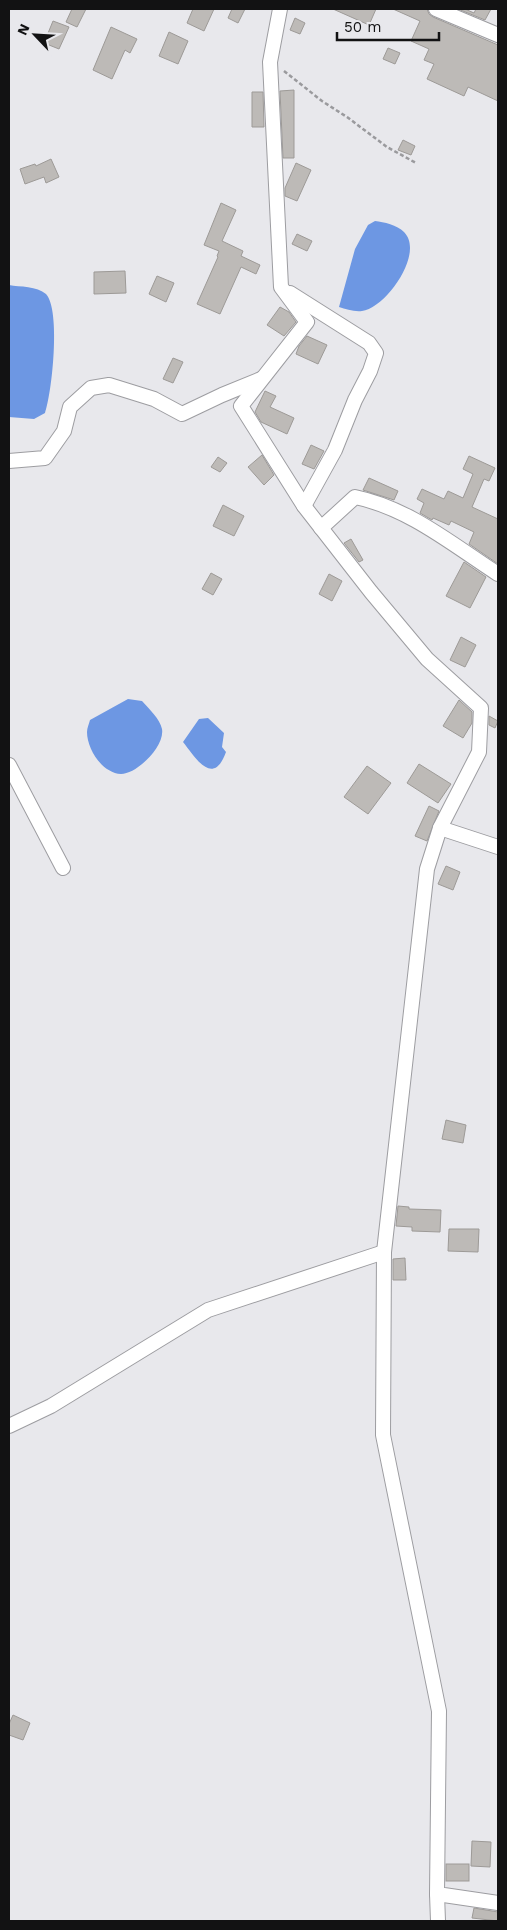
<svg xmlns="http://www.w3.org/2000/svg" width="507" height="1930" font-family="'Work Sans',sans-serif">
<rect width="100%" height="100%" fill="#e8e8ec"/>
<!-- water -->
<g fill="#6d97e3">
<path d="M375,221c9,1 22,4 29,11 21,21 -18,76 -42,79 -8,1 -16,-2 -23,-4l16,-58 13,-24z"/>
<path d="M9,285c11,2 28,1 37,9 15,16 6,100 -1,119l-11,6 -25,-2z"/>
<path d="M128,699l14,2c7,8 18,18 20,28 3,17 -25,45 -41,45 -19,-1 -34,-25 -34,-42 0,-4 2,-8 3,-12z"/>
<path d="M208,718l16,15 -2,14 4,5c-13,36 -31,5 -43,-10l16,-23z"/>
</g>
<!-- building -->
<g fill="#bdbab7" stroke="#9d9a97">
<path d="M72,9h14l-9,18 -11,-5z"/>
<path d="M193,9h21l-10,22 -17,-8z"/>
<path d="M232,9h13l-7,14 -10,-5z"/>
<path d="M333,9h43l-7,16z"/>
<path d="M393,9h34l2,5 4,3 65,28v56l-30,-14 -4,9 -37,-17 7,-15 -10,-4 5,-11 -18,-8 9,-20z"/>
<path d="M458,9h7l9,4 2,-4h15l-6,11z"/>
<path d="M295,18l10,5 -5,11 -10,-4z"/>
<path d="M53,21l16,6 -10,22 -15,-6z"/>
<path d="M111,27l26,12 -7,14 -5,-3 -13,29 -19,-9z"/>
<path d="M169,32l19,9 -10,23 -19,-8z"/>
<path d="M388,48l12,5 -5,11 -12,-5z"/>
<path d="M294,90v68h-11l-3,-67z"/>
<path d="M252,92h11l1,35h-12z"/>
<path d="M403,140l12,6 -4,9 -13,-5z"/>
<path d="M51,159l8,18 -13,6 -2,-6 -19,7 -5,-15 15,-5 1,2z"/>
<path d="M296,163l15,7 -14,31 -12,-5v-8z"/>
<path d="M221,203l15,7 -14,31 21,10 -2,5 19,9 -4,9 -15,-7 -21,47 -23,-10 21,-47 -1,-1 2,-5 -15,-6z"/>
<path d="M297,234l15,7 -5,10 -15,-7z"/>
<path d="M125,271l1,22 -32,1v-22z"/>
<path d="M157,276l17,7 -8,19 -17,-8z"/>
<path d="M280,307l9,5 7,10 -12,14 -17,-11z"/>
<path d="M307,336l20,9 -9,19 -22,-10 3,-8z"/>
<path d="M173,358l10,4 -10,21 -10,-4z"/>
<path d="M265,391l11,5 -6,11 24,11 -7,16 -26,-12 -6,-10z"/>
<path d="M311,445l13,6 -10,18 -12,-5z"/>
<path d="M262,455l12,20 -10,10 -16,-18z"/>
<path d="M469,456l26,12 -6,13 -5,-2 -12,28 26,12v45l-29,-20 5,-12 -23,-11 -2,4 -16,-7 -1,2 -12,-7 4,-10 -7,-4 5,-10 22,10 4,-8 15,7 10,-24 -10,-5z"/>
<path d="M218,457l9,6 -7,9 -9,-5z"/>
<path d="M369,478l29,13 -4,9 -31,-10z"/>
<path d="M223,505l21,11 -10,20 -21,-10z"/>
<path d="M351,539l12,21 -4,2 -15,-19z"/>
<path d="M464,562l22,15 -16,31 -24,-12z"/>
<path d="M211,573l11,6 -9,16 -11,-6z"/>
<path d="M329,574l13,7 -10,20 -13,-7z"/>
<path d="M461,637l15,8 -11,22 -15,-7z"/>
<path d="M459,700l13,12v11l-9,15 -20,-12z"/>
<path d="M489,716l9,5 -3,7 -6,-3z"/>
<path d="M419,764l32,20 -13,19 -31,-20z"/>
<path d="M367,766l24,17 -23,31 -24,-17z"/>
<path d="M429,806l10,5 -12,30 -12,-5z"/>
<path d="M446,866l14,6 -7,18 -15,-6z"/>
<path d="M446,1120l20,5 -3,18 -21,-4z"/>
<path d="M398,1206l11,1v2l32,1 -1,22 -28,-1v-4l-16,-1z"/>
<path d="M449,1229h30l-1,23 -30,-1z"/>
<path d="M405,1258l1,22h-13v-21z"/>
<path d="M13,1715l17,8 -7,17 -14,-5v-11z"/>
<path d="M472,1841l19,1 -1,25 -19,-1z"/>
<rect x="446" y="1864" width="23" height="17"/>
<path d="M474,1908l24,4v9l-26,-3z"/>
</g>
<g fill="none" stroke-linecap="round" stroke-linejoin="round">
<!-- street casing -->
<g stroke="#9d9da1" stroke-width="16">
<g id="street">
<path d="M280,9l-10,53 11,225 26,35 -66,84 63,100 67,86 56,67 54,49 -2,44 -39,76 -13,41 -43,383 -1,183 56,276 -2,183 61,9"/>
<path d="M436,9l62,26"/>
<path d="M290,293l79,50 7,10 -6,18 -15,29 -20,50 -31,56"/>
<path d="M9,461l36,-3 19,-27 6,-24 21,-19 18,-3 45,14 28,15 40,-19 39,-16"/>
<path d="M321,528l34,-31c54,11 98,48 143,77"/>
<path d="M9,765l54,103"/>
<path d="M440,828l58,19"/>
<path d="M9,1426l42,-20 157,-96 176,-58"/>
<path d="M437,1894l1,27"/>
</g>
</g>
<!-- path -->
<path stroke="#9a9a9d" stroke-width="2.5" stroke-dasharray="4 2.5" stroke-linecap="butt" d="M284,71l38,30 25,16 40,30 29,16"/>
<!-- street -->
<use href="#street" stroke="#fff" stroke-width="14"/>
</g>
<!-- border -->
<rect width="507" height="1930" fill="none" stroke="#121213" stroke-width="20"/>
<!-- north arrow -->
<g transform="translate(35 35) rotate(295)" stroke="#e8e8ec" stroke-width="4" paint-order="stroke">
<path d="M0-4L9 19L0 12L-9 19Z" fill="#121213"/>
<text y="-8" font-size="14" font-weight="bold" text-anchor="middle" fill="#121213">N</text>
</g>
<!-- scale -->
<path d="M337 32v8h102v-8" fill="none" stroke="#121213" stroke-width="2.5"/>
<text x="344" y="32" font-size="15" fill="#121213" stroke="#e8e8ec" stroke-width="4" paint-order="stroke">50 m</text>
</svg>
